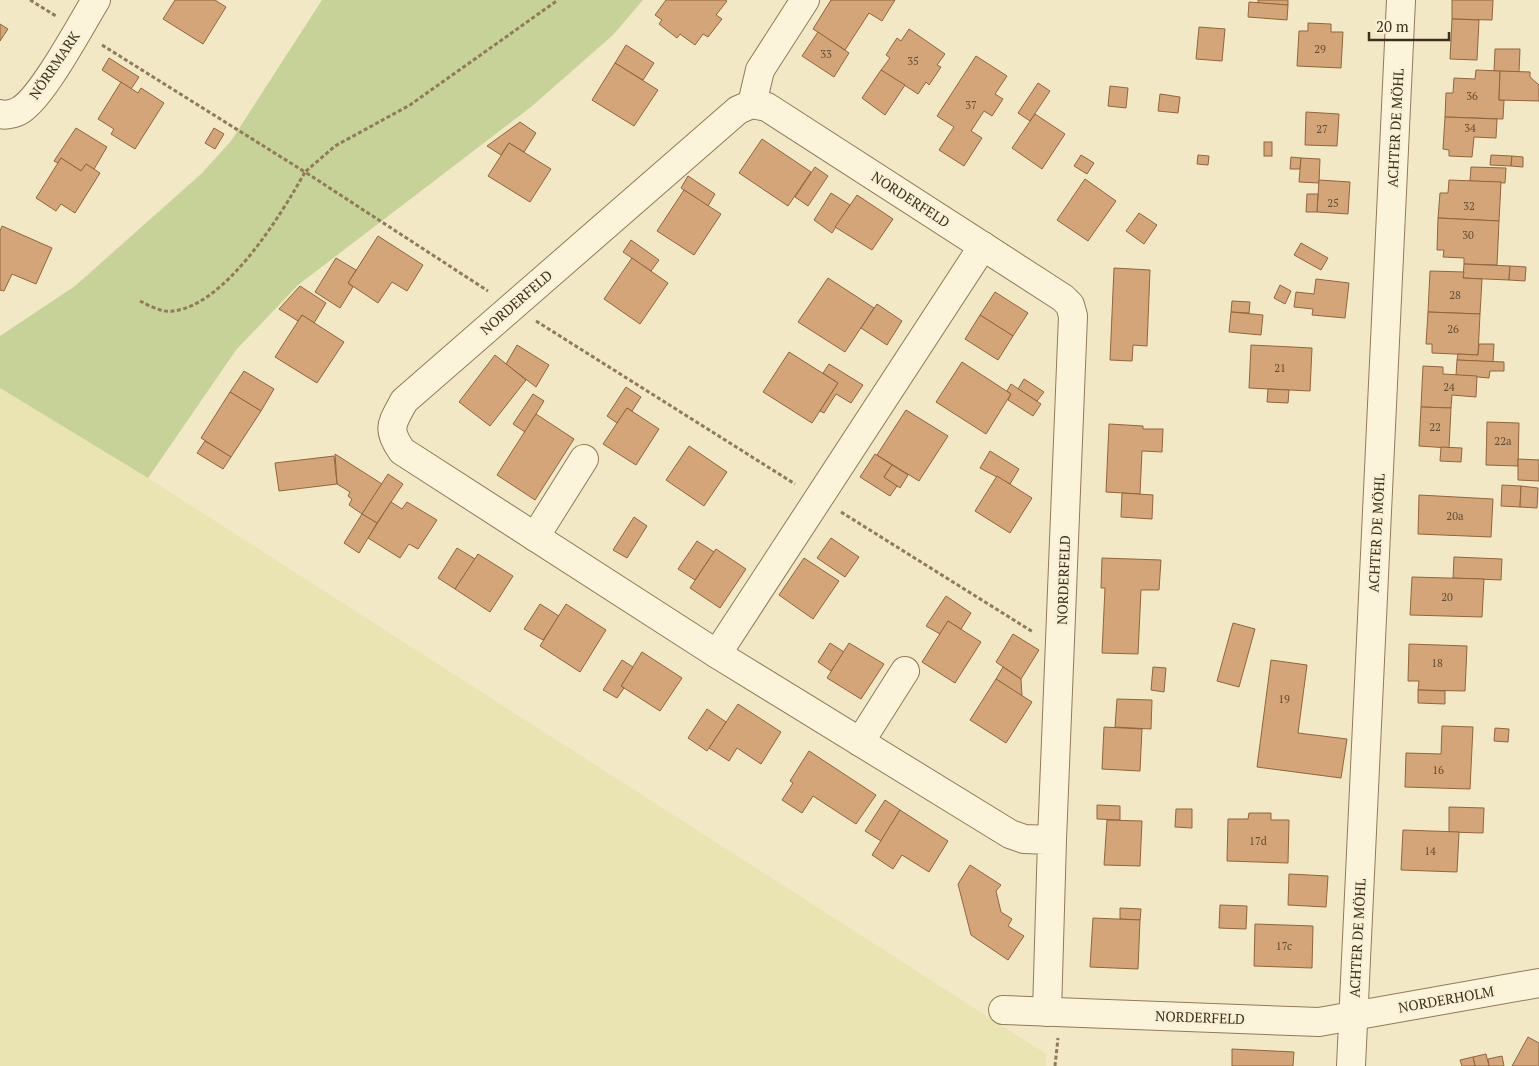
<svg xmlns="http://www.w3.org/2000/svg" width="1539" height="1066" font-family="'PT Serif',serif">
<rect width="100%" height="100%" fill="#f2e8c6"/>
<!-- farmland -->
<path fill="#e9e4b2" d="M0,388l148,90 898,576v12h-1046z"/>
<!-- green -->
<path fill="#c7d298" d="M322,0h321l-30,35 -82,72 -233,178 -62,65 -88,128 -148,-90v-52l75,-50 126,-112 30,-33z"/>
<!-- building -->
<g fill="#d3a578" stroke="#91653d">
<path d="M175,0h40l11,7 -23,37 -40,-25z"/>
<path d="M666,0h59l2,1 -11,14 6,4 -14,18 -5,-3 -8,11 -15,-11 -3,4 -18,-14 3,-4 -7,-5z"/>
<path d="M831,0h64l-13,21 -13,-8 -24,37 -32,-21z"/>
<path d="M1258,0h30v5l-30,-2z"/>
<path d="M1452,0h41l-1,20 -40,-1z"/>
<path d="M1249,2l39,3 -1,15 -39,-3z"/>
<path d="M1452,19l27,1 -2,40 -27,-1z"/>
<path d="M1308,23l23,1v8h12l-2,36 -44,-2 2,-35h9z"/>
<path d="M0,24l8,5 -8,12z"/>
<path d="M1199,27l26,2 -3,32 -26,-2z"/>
<path d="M909,29l36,25 -8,11 4,2 -12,18 -3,-3 -8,12 -37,-24 9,-12 -4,-3 11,-17 4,3z"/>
<path d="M818,32l31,21 -15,24 -32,-21z"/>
<path d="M626,45l28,18 -11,17 -28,-17z"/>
<path d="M1495,49h25l-1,23 -25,-1z"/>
<path d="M976,56l31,20 -12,18 8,5 -11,17 -8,-5 -13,20 11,7 -18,28 -25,-16 15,-23 -17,-11z"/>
<path d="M109,58l30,19 -8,12 -29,-19z"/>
<path d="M615,63l43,27 -24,36 -42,-26z"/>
<path d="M881,70l24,15 -20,30 -23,-17z"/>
<path d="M1476,70l24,1 -1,29h5l-1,19 -58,-2 1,-24h7l1,-15 21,1z"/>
<path d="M1500,71l30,1v5l9,8v16l-40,-1z"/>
<path d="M121,82l17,11 3,-5 23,15 -29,46 -24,-15 3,-5 -16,-10z"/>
<path d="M1038,83l12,8 -20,30 -12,-8z"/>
<path d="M1110,86l18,2 -2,20 -18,-2z"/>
<path d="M1160,94l20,3 -2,16 -20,-2z"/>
<path d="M1306,112l33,2 -2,32 -32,-1z"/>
<path d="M1035,114l30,20 -23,35 -30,-21z"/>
<path d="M1445,117l52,2 -1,19 -22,-1 -2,20 -23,-1v-6l-6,-1z"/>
<path d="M520,122l16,11 -12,19 -15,-9 -8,12 -14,-9z"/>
<path d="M76,128l31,19 -13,22 -8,-5 -5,7 -20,-13 -3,5 -4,-2z"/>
<path d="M214,128l10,6 -9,15 -10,-6z"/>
<path d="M762,139l49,33 -23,34 -49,-33z"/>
<rect x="1264" y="142" width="8" height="14"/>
<path d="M509,143l42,26 -21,33 -42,-26z"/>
<path d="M1081,155l13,8 -7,11 -13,-8z"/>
<path d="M1198,155l11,1 -1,9 -11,-1z"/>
<path d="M1491,155l21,1 -1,10 -21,-1z"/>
<path d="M1512,156l11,1v10l-12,-1z"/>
<path d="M1291,157l10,1 -1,11h-10z"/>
<path d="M61,158l20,13 5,-7 14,9 -25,40 -14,-9 -5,7 -20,-13z"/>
<path d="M1301,158l19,1 -1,24 -20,-1z"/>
<path d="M815,167l13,9 -20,30 -13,-9z"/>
<path d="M1471,167l35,1 -1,15 -35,-2z"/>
<path d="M688,176l27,18 -7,12 -27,-18z"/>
<path d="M1085,179l31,22 -28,40 -31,-21z"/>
<path d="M1319,180l31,2 -2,32 -31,-2z"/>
<path d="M1449,180l52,2 -2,39 -61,-3 2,-25h8z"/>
<path d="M684,190l37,24 -27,41 -37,-24z"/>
<path d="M831,193l19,12 -18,28 -18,-13z"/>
<path d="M1307,194h11l-1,18h-11z"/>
<path d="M857,195l36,24 -21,31 -37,-23z"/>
<path d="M1139,213l18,12 -13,19 -18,-13z"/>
<path d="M1438,218l61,3 -2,44 -33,-1v-6l-21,-1 1,-7h-7z"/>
<path d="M2,226l50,22 -16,36 -24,-10 -8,17 -4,-1v-59z"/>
<path d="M378,236l45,29 -16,26 -15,-9 -14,21 -30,-20z"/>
<path d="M631,240l28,20 -8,11 -28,-19z"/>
<path d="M1301,243l27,15 -7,12 -27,-15z"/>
<path d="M336,258l20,12 -8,13 5,4 -13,21 -25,-16z"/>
<path d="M632,258l36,25 -28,41 -36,-25z"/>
<path d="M1464,264l46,2 -1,14 -46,-2z"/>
<path d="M1510,266l16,1 -1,14 -16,-1z"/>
<path d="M1114,268l36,2 -3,76 -14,-1 -1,16 -22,-1z"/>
<path d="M1430,271l34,1 -1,6 19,1 -2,35 -52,-2z"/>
<path d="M828,278l46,30 -29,44 -47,-30z"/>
<path d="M1316,279l33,4 -4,35 -33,-3 1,-6 -19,-2 2,-15 18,2z"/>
<path d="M1280,285l11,6 -6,13 -11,-6z"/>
<path d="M300,286l26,17 -12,20 -12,-8 -4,6 -19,-12z"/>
<path d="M995,292l33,21 -15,23 -33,-21z"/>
<path d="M1232,301l18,1 -1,11 -18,-1z"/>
<path d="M877,304l25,17 -15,24 -26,-17z"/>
<path d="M1231,312l32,3 -2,20 -32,-3z"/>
<path d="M1428,312l52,2 -2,41 -46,-2v-9h-6z"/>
<path d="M302,315l42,27 -27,41 -42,-26z"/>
<path d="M980,315l33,21 -15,24 -33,-21z"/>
<path d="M1479,344h15l-1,18 -36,-2 1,-6 20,1z"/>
<path d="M517,345l32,20 -13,22 -30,-23z"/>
<path d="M1251,345l61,3 -2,43 -61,-3z"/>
<path d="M789,352l49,31 -26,40 -49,-31z"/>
<path d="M495,355l31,25 -36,46 -31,-24z"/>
<path d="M1457,360l47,2v9h-14l-1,7 -33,-3z"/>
<path d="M962,362l49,32 -25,40 -50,-32z"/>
<path d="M829,364l34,21 -12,18 -15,-9 -12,19 -4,-2 18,-28 -15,-10z"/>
<path d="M1423,366l20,1v7l34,2 -1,21 -24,-2 -1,13 -30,-1z"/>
<path d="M244,371l30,18 -13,22 -31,-19z"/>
<path d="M1024,379l20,13 -7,9 -19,-12z"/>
<path d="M1011,384l30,20 -8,12 -25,-16 3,-6 -4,-3z"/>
<path d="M626,387l15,10 -9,14 -5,-3 -10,15 -10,-7z"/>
<path d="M1268,389l21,1 -1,13 -21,-1z"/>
<path d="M230,392l31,19 -30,46 -30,-19z"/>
<path d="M533,394l11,7 -19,31 -12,-8z"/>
<path d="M1421,407l30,1 -2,40 -30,-2z"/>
<path d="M627,408l32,21 -23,36 -33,-21z"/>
<path d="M906,410l42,26 -29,45 -42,-26z"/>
<path d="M536,414l38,25 -39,61 -38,-25z"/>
<path d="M1487,422l32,1 -1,43 -32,-1z"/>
<path d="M1109,424l34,2v3h20l-1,23 -20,-1 -2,43 -34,-2z"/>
<path d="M205,441l26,16 -8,12 -26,-16z"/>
<path d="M689,446l38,26 -23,34 -38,-26z"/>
<path d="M1441,447l21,1 -1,14 -21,-1z"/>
<path d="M990,451l29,18 -9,15 -30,-16z"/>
<path d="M335,454l47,30 -20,30 -13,-9 3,-6 -4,-3 2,-4 -13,-8z"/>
<path d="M875,454l17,11 -8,12 13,9 -7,10 -30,-19z"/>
<path d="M334,456l3,28 -58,7 -4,-28z"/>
<path d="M1518,459l21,1v21l-21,-1z"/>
<path d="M892,465l16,10 -8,13 -16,-11z"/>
<path d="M388,474l15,10 -26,39 -15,-9z"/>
<path d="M997,476l35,22 -22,35 -35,-22z"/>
<path d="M1502,485l19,1 -1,21 -19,-1z"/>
<path d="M1521,486l17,2 -1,20 -17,-1z"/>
<path d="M1122,493l31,2 -1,24 -31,-2z"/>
<path d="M1419,495l74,4 -2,38 -73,-3z"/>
<path d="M391,502l11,7 5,-7 30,18 -19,29 -9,-5 -9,14 -32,-20z"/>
<path d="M362,514l15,9 -18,30 -15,-10z"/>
<path d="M634,517l13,9 -20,32 -14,-8z"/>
<path d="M831,538l28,19 -14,20 -28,-19z"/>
<path d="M697,541l17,11 -19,28 -17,-11z"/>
<path d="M457,548l18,11 -20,30 -17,-11z"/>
<path d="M716,549l30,20 -26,39 -30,-20z"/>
<path d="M478,554l35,22 -23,36 -35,-23z"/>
<path d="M1454,557l48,2 -1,21 -48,-2z"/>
<path d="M804,558l35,23 -26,38 -34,-24z"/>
<path d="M1102,558l59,2 -2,30h-18l-3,64 -36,-1 3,-65h-4z"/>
<path d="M1412,577l72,2 -2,38 -72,-2z"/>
<path d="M946,596l25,17 -10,16 -13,-8 -8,13 -14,-8z"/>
<path d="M540,604l19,12 -16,24 -19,-11z"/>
<path d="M566,604l40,26 -26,42 -40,-26z"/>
<path d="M948,621l33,21 -26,41 -33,-21z"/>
<path d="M1233,623l22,6 -16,58 -22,-6z"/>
<path d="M1013,634l26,16 -18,29 -25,-17z"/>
<path d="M830,643l14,9 -13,19 -13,-9z"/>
<path d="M849,643l35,21 -23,35 -34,-21z"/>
<path d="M1409,644l58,2 -2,45 -47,-1 1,-9h-11z"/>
<path d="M642,652l40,26 -22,33 -39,-25z"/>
<path d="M622,660l11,7 -12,19 3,2 -7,10 -14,-8z"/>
<path d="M1271,660l36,5 -9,68 49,6 -6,39 -84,-11z"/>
<path d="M1003,667l18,12 1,17 -26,-17z"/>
<path d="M1153,667l13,1 -2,24 -13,-2z"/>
<path d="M996,679l36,23 -26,41 -36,-23z"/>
<path d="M1418,690l27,1v13l-27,-1z"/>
<path d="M1117,699l35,1 -1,29 -36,-2z"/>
<path d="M738,704l43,28 -20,32 -24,-16 -8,13 -20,-13z"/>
<path d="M707,709l19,13 -19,29 -19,-13z"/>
<path d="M1442,726l31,1 -3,62 -65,-2 1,-34 35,1z"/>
<path d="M1104,727l38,2 -2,42 -38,-2z"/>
<path d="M1495,728l14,1 -1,13 -14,-1z"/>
<path d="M809,751l67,44 -20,29 -43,-28 -11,17 -20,-13 11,-17 -3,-2z"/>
<path d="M885,800l15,10 -19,31 -16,-10z"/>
<path d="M1097,805l23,1v14l-23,-1z"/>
<path d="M1449,807l35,1 -1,25 -34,-1z"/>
<path d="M1176,809h16v19l-17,-1z"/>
<path d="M900,810l48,31 -19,31 -27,-17 -9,14 -21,-14z"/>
<path d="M1249,813h22v7h18l-1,43 -61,-2 1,-42h20z"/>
<path d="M1107,820l35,1 -2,45 -36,-1z"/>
<path d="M1403,830l56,2 -2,40 -56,-2z"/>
<path d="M970,865l31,20 -5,6 5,21 11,7 -4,7 16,10 -16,24 -37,-25 -13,-51z"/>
<path d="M1289,874l39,2 -2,31 -38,-2z"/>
<path d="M1220,905l27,1 -1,23 -27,-1z"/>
<path d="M1120,908l21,1 -1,11 -20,-1z"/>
<path d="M1093,918l47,2 -2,49 -48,-2z"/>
<path d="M1255,924l58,2 -1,42 -58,-2z"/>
<path d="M1528,1037l11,6v23h-27z"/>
<path d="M1232,1049l62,3 -1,14h-61z"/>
<path d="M1486,1054l3,12h-14l-2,-9z"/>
<path d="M1502,1056l2,10h-15l-1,-7z"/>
<path d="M1473,1057l2,9h-13l-2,-6z"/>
</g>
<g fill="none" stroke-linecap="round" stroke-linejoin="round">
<!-- minor casing -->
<g stroke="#907a59" stroke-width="30">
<g id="minor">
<path d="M752,104l8,-34 45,-70"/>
<path d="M0,114c6,2 17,-1 22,-5 22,-15 58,-83 74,-109"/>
<path d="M535,537l49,-78"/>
<path d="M717,654l266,-408"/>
<path d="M860,742l45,-71"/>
<path d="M1003,1010l316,12 220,-39"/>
<path d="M1047,1012l5,-172 21,-524 -3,-11 -7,-7 -296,-191 -15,-3 -14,6 -334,291c-12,23 -18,27 -2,50l315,203 293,180 14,5 28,1"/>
<path d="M1351,1066l50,-1066"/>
</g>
</g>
<!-- path -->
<g stroke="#907a59" stroke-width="3" stroke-dasharray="4 2.5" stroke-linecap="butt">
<path d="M30,0l26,16"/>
<path d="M102,45l203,127 30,-26 75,-41 148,-105"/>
<path d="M140,301c10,5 22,12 33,10 53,-6 108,-96 132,-139l183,119"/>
<path d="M536,321l259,163"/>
<path d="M841,512l192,120"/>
<path d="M1055,1066l3,-28"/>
</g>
<!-- minor -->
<use href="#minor" stroke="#fcf4da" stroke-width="28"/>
</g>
<g text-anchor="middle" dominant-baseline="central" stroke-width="5" stroke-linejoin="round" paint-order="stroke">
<!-- number labels -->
<g font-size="11" fill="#634d34">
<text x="1320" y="49">29</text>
<text x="826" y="54">33</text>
<text x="913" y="61">35</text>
<text x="1472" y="96">36</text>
<text x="971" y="105">37</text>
<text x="1470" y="128">34</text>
<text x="1322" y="129">27</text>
<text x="1333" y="203">25</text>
<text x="1469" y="206">32</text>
<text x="1468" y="235">30</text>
<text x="1455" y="295">28</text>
<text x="1453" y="329">26</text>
<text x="1280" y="368">21</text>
<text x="1449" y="387">24</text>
<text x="1435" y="427">22</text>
<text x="1503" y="441">22a</text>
<text x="1455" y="516">20a</text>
<text x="1447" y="597">20</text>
<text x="1437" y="663">18</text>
<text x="1284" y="699">19</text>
<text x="1438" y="770">16</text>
<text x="1258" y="841">17d</text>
<text x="1430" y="851">14</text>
<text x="1284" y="946">17c</text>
</g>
<!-- street labels -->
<g font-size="14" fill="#3e301e" stroke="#f9f1d6">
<text transform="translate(54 65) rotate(-56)">NÖRRMARK</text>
<text transform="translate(1395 128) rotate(-87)">ACHTER DE MÖHL</text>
<text transform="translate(911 199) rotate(33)">NORDERFELD</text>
<text transform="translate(516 302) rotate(-41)">NORDERFELD</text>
<text transform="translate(1376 533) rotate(-87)">ACHTER DE MÖHL</text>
<text transform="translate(1063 580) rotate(-88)">NORDERFELD</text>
<text transform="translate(1357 938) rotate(-87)">ACHTER DE MÖHL</text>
<text transform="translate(1446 999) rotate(-10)">NORDERHOLM</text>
<text transform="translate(1200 1017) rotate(2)">NORDERFELD</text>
</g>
</g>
<!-- scale -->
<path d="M1369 32v8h80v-8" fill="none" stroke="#3e301e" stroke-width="2.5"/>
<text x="1376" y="32" font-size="15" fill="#3e301e" stroke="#f9f1d6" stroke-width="4" paint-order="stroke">20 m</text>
</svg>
